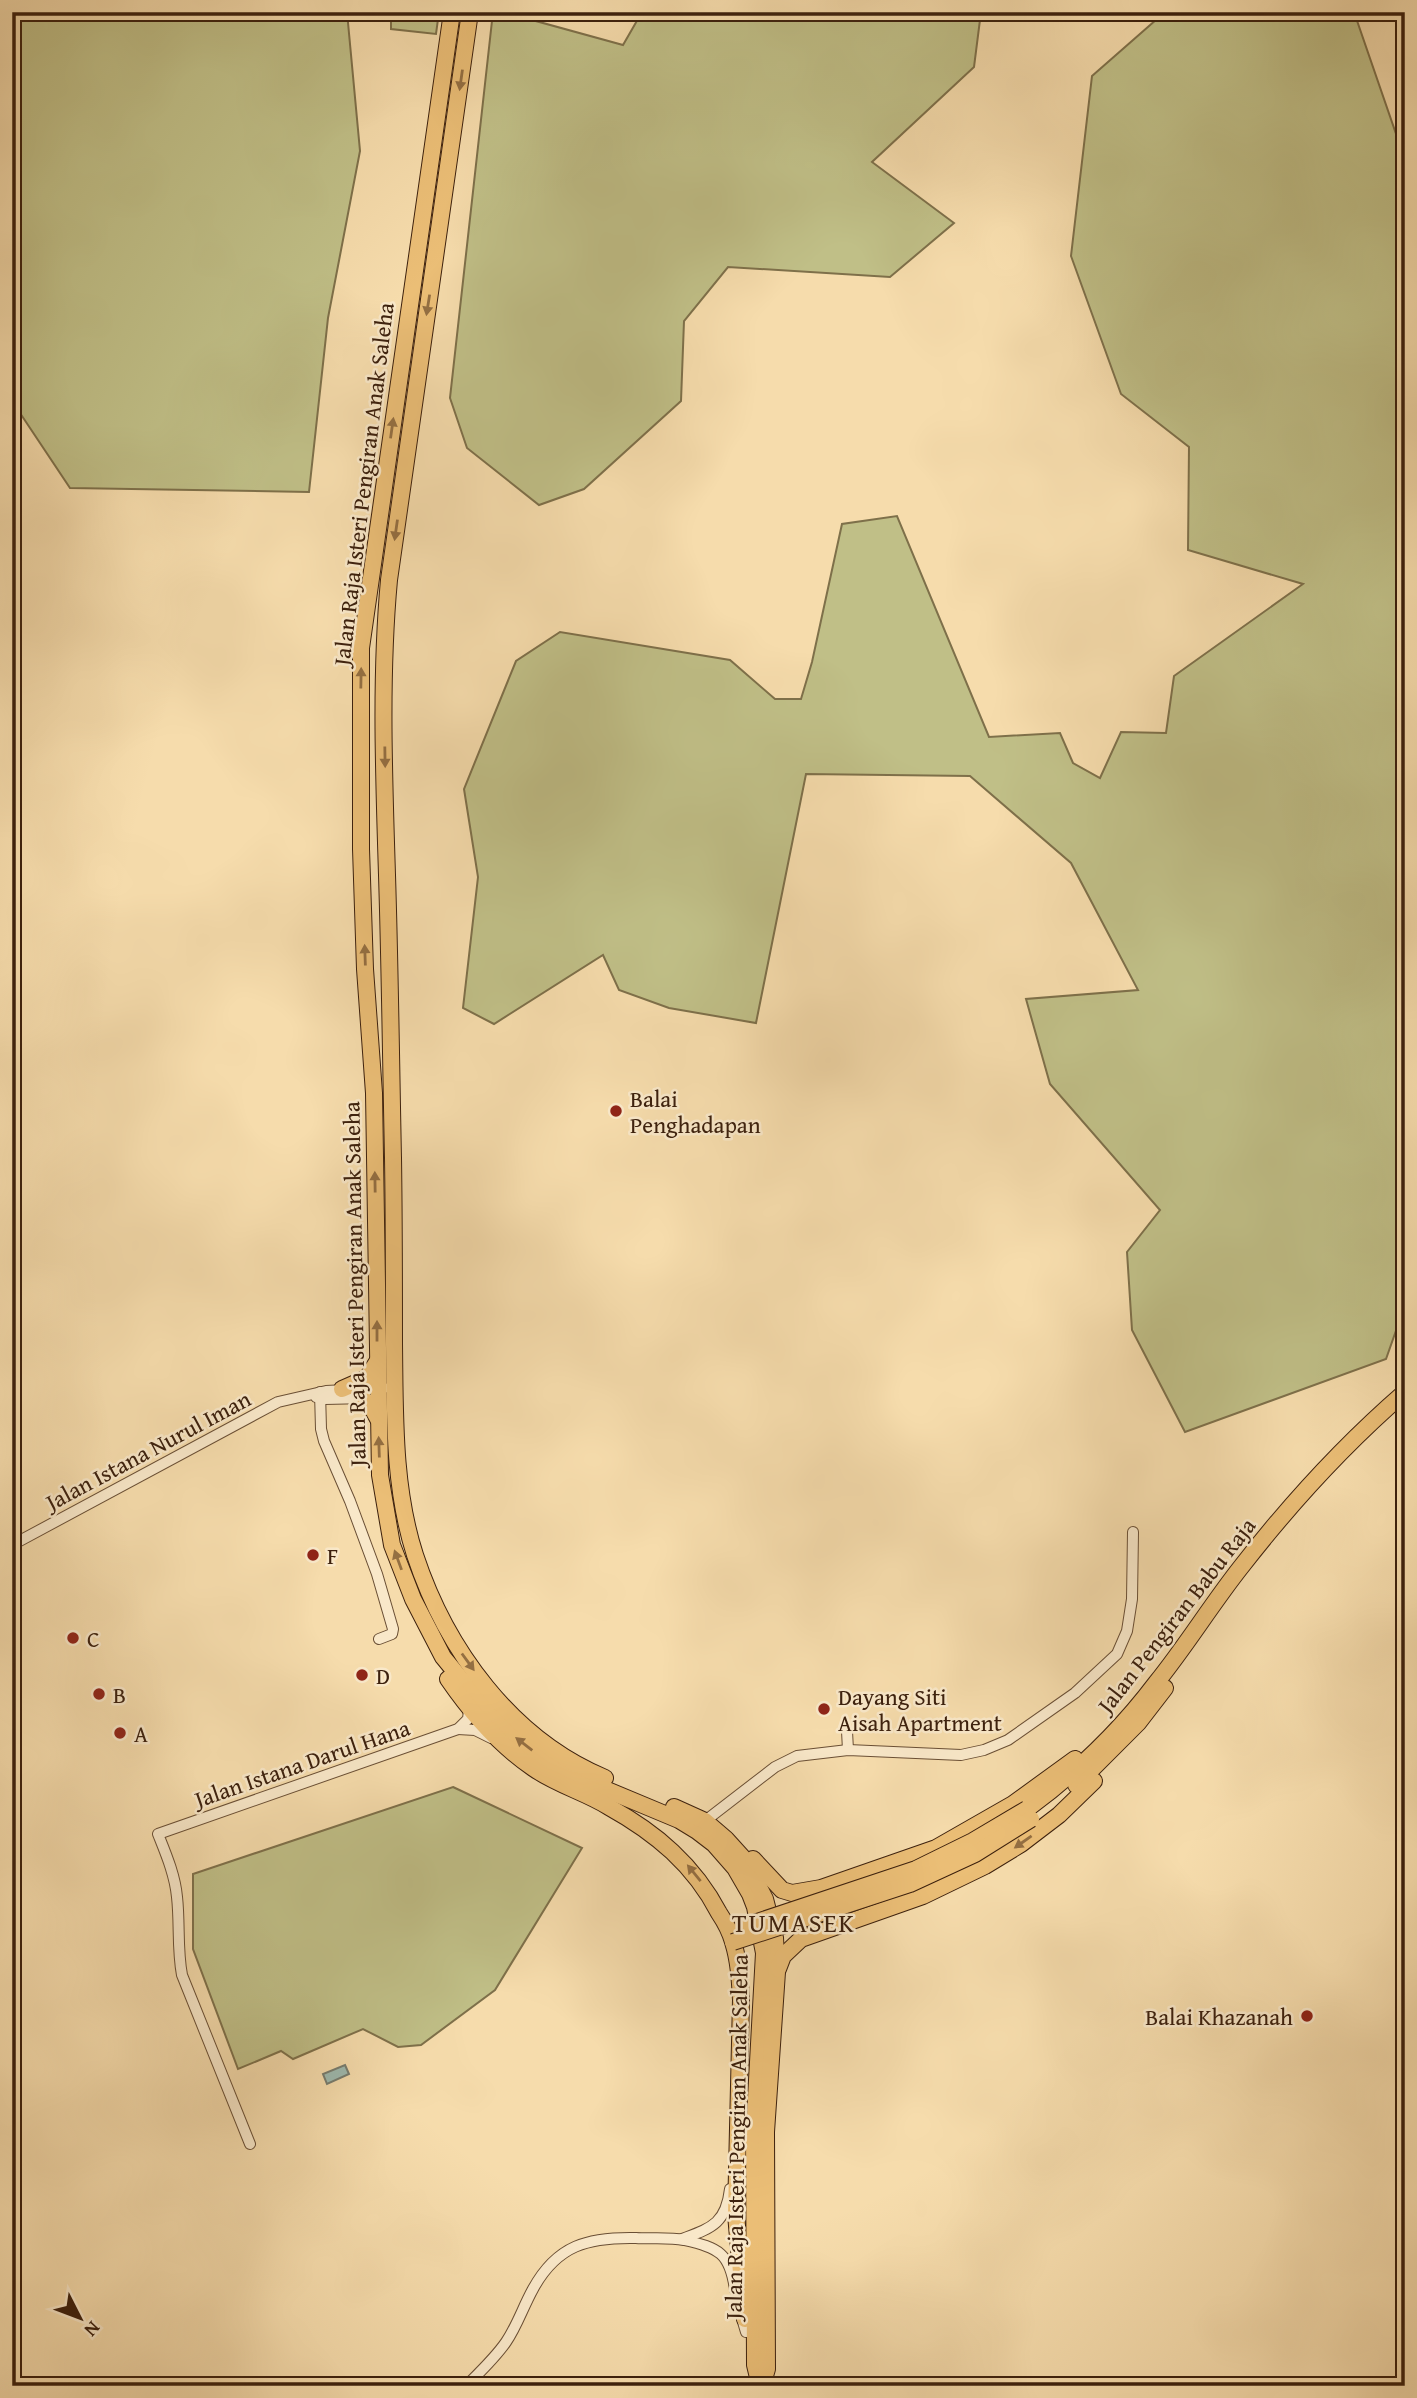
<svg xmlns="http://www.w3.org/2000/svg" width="1417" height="2398" font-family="'Gentium Book Plus',serif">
<rect width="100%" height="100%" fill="#f6dcac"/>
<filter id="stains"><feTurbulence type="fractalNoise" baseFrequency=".00286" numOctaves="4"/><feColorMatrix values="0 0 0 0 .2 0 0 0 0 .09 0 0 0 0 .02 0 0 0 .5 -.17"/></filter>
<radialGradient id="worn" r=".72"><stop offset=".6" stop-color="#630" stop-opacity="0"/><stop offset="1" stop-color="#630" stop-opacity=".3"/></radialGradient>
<!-- green -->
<g fill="#c0bf87" stroke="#7e704a" stroke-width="2">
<path d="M12,12h335l13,139 -32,167 -19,174 -239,-4 -58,-87z"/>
<path d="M391,12h48l-3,22 -45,-5z"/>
<path d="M493,12h10l120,33 19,-33 197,4v-4h142l-7,55 -102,95 82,61 -64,54 -162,-10 -44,54 -3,80 -97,88 -45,16 -72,-57 -17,-50z"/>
<path d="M1165,12h189l51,148v1145l-19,54 -201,73 -53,-102 -5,-78 33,-42 -110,-126 -24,-85 112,-9 -67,-127 -101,-87 -164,-2 -50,249 -87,-15 -50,-18 -16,-35 -109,69 -31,-16 15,-131 -14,-88 52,-128 44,-29 170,28 45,39h26l11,-37 30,-138 55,-8 92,221 71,-4 13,30 27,15 21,-46 45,1 8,-57 129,-92 -115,-34 1,-103 -68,-53 -50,-138 21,-180z"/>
<path d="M453,1787l129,61 -87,142 -74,55 -23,2 -35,-18 -70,30 -12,-8 -43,18 -45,-120v-75z"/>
</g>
<!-- water -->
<path fill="#9dbab0" stroke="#767c6f" stroke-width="2" d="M345,2065l4,9 -22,10 -4,-10z"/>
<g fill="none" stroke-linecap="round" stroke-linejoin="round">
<!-- minor casing -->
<g stroke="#6a4f35" stroke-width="12">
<g id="minor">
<path d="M320,1392l1,37 3,12 26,60 27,73 16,55 -1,5 -13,5"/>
<path d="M316,1397l9,2 42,-1"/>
<path d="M12,1545l266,-143 48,-11 58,-3"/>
<path d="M458,1729l17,1 16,8"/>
<path d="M847,1731l1,19"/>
<path d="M705,1821l70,-54 22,-11 51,-6 113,5 23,-5 24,-10 67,-47 42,-39 10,-23 5,-32 1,-67"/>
<path d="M250,2144l-68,-169c-5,-26 -2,-51 -5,-78 -2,-22 -11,-43 -19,-63l300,-105 10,-10 1,-10"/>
<path d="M682,2239c29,-11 44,-15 48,-50"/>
<path d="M741,2315l5,17"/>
<path d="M466,2386c14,-14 29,-28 40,-44 11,-16 17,-35 27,-53 24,-44 55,-52 103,-51 15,1 33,-1 48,2 35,8 46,13 51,50"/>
</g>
</g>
<!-- primary casing -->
<g stroke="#3c200d" stroke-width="18">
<g id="primary">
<path d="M452,12l-91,636v201l4,120 9,124 6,382 12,70 21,54 30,58 36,44 40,39 45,32 115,48 18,11 17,13 21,24 15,26 5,13 9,46 -10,182 1,230 5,21"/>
<path d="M470,12l-81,568c-9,98 -5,197 -2,295 3,95 4,189 6,283 1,62 1,124 1,186 1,70 -1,143 21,211 31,94 96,184 190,223"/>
<path d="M342,1389l25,-11 10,-16"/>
<path d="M362,1398l10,10 6,11"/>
<path d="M448,1679c24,35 50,65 85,89 24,17 52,24 76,39 47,26 85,58 110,106 6,9 11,18 14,29 6,19 7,39 8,58l-5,214 9,105"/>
<path d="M1076,1785l62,-62 27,-35"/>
<path d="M674,1807l31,14 21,18 19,21 20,39 10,39 2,34 -11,160 1,237 -5,17"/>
<path d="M1027,1809c49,-36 92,-77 129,-126 30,-37 55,-78 85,-116 49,-63 104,-123 164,-175"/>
<path d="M753,1859l29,31 10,3 29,-5 115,-40 77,-44 62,-45"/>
<path d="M778,1969l5,-13 18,-17 122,-43 62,-30 36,-22 38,-29 35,-34"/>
</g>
</g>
<!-- minor -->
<use href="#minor" stroke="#f9e8c9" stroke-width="10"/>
<!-- primary -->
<use href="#primary" stroke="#ebbe76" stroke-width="16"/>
<!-- primary-bridge casing -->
<g stroke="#3c200d" stroke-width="18" stroke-linecap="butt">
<g id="primary-bridge">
<path d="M742,1927l174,-58 57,-28 54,-32"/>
<path d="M733,1942l177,-58 65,-30 56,-35"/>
</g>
</g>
<!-- primary-bridge -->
<use href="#primary-bridge" stroke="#ebbe76" stroke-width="16"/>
</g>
<!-- one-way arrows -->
<defs><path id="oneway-solid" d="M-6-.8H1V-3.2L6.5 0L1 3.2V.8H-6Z" transform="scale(1.75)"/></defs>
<g fill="#946f42">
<use href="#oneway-solid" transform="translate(461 80) rotate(98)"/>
<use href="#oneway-solid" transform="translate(428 305) rotate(99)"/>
<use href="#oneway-solid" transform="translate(392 428) rotate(-82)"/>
<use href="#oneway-solid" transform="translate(396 530) rotate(98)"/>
<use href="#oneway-solid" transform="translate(361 678) rotate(-89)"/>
<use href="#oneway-solid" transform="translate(385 757) rotate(89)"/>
<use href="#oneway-solid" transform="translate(365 955) rotate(-92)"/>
<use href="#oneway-solid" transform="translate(375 1182) rotate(-91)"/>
<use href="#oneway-solid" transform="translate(377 1331) rotate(-90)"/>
<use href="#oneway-solid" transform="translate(379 1447) rotate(-92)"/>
<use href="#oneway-solid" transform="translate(398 1560) rotate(-110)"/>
<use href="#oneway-solid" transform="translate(468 1662) rotate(54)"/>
<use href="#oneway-solid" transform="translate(524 1744) rotate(-142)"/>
<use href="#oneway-solid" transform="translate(1023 1842) rotate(145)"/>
<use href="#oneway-solid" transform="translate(694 1873) rotate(-129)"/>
</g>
<!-- markers -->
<g fill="#8f2418" stroke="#f9e8c9" stroke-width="2.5">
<circle cx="616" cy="1111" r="7"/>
<circle cx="313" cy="1555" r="7"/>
<circle cx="73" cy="1638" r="7"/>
<circle cx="362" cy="1675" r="7"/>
<circle cx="99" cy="1694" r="7"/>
<circle cx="824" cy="1709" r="7"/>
<circle cx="120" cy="1733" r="7"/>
<circle cx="1307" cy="2016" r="7"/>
</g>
<g text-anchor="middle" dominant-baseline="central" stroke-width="5" stroke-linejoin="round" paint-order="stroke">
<!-- street labels -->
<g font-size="23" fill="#3c200d" stroke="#f9e8c9">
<text transform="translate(363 484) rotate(-83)">Jalan Raja Isteri Pengiran Anak Saleha</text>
<text transform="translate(354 1284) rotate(-91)">Jalan Raja Isteri Pengiran Anak Saleha</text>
<text transform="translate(148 1450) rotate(-28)">Jalan Istana Nurul Iman</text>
<text transform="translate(1176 1615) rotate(-52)">Jalan Pengiran Babu Raja</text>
<text transform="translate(302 1763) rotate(-19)">Jalan Istana Darul Hana</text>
<text transform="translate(736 2137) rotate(-89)">Jalan Raja Isteri Pengiran Anak Saleha</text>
</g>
<!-- poi labels -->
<g font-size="23" fill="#3c200d" stroke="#f9e8c9" text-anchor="start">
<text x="630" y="1098">Balai<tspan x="630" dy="26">Penghadapan</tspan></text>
<text x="327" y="1555">F</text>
<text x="87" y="1638">C</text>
<text x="376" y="1675">D</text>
<text x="113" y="1694">B</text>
<text x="838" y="1696">Dayang Siti<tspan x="838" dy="26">Aisah Apartment</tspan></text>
<text x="134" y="1733">A</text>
<text x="1293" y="2016" text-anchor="end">Balai Khazanah</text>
</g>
<!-- quarter labels -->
<g font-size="26" letter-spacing="2" fill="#3c200d" stroke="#f9e8c9">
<text x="794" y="1922">TUMASEK</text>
</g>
</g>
<!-- margin -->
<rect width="1417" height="2398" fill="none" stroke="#f6dcac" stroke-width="42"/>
<rect x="14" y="14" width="1389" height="2370" fill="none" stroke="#3c200d" stroke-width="3.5"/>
<rect x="21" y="21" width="1375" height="2356" fill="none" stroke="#3c200d" stroke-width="2"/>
<!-- north arrow -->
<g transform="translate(80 2318) rotate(132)" stroke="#f9e8c9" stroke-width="5" paint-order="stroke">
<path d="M0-5L12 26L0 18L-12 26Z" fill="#3c200d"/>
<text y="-10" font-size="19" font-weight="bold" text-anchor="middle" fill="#3c200d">N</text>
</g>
<rect width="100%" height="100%" filter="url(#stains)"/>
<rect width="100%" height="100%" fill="url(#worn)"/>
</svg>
